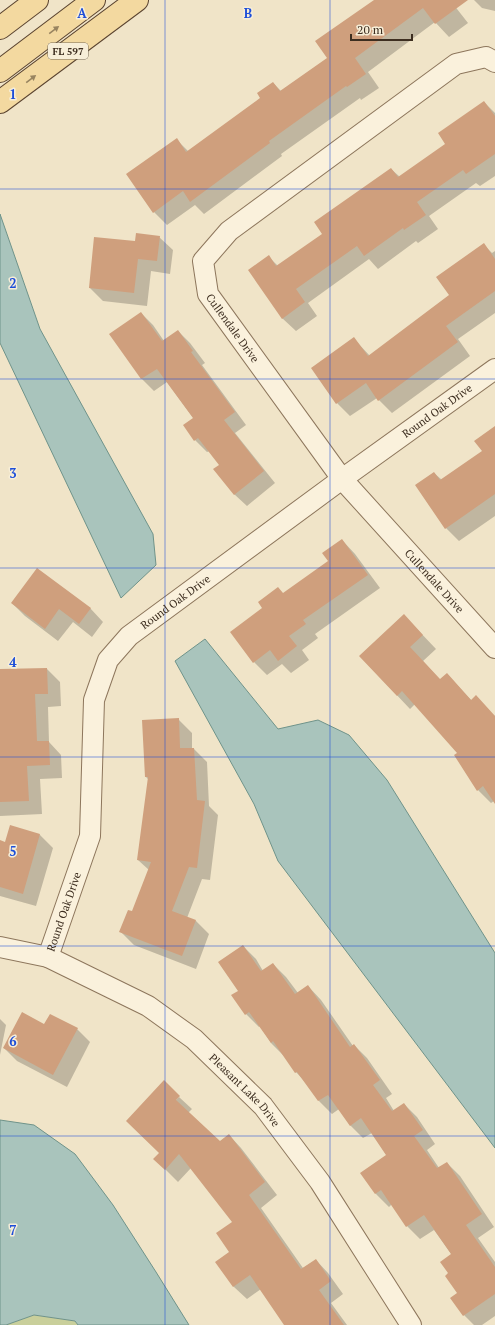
<svg xmlns="http://www.w3.org/2000/svg" width="495" height="1325" font-family="'PT Serif',serif">
<rect width="100%" height="100%" fill="#f0e4c8"/>
<!-- green -->
<path fill="#c9cf9b" d="M34,1315l41,6 3,4h-72z"/>
<!-- water -->
<g fill="#a9c4bc" stroke="#6f938a">
<path d="M0,214l40,115 113,205 3,31 -35,33 -121,-255z"/>
<path d="M205,639l73,90 40,-9 31,15 38,45 108,173v195l-217,-287 -24,-57 -79,-143z"/>
<path d="M0,1120l34,5 41,29 38,51 43,67 33,53h-111l-3,-4 -41,-6 -28,10h-6z"/>
</g>
<!-- shadow -->
<g fill="#0003">
<path d="M376,0h74l18,23 -19,14 -14,-15 -67,50 11,16 -18,12 -1,-2 -79,56 1,2 -78,58 -9,-9 -28,20 -13,-13 23,-72 12,12 72,-54 12,-15 8,8 47,-33z"/>
<path d="M474,0h21v11l-13,-3z"/>
<path d="M484,102l11,11v63l-15,10 -4,-3 -47,33 9,13 -20,14 -2,-2 -38,28 -9,-10 -61,44 9,13 -21,15 -14,-13 -13,-61 9,9 45,-32 68,-65 9,8 47,-33z"/>
<path d="M159,237l14,13 -3,24 -19,-3 -4,35 -44,-5 -13,-13 46,-46z"/>
<path d="M484,245l8,8 3,-2v62l-37,26 12,17 -78,57 -15,-15 -27,18 -13,-13 17,-64 16,17 80,-61z"/>
<path d="M141,313l12,12 11,16 14,-10 12,12 15,20 -3,2 44,60 -11,8 40,50 -28,23 -13,-12 -13,-29 -11,-14 -3,1 -12,-12 -10,-14 9,-7 -27,-37 -13,9 -12,-12 -31,-45z"/>
<path d="M495,429v87l-36,25 -13,-13 -12,-55 8,7 42,-28z"/>
<path d="M342,540l13,14 25,34 -65,46 3,4 -16,12 7,10 -18,13 -9,-9 -15,11 -13,-13 30,-68 45,-32z"/>
<path d="M12,603l78,5 13,14 -11,15 -19,-15 -15,19 -33,-25z"/>
<path d="M417,629l19,20 -13,12 17,19 7,-6 25,27 23,15v86l-1,-1 -3,2 -13,-13 -19,-37 -44,-49 -5,5 -50,-53z"/>
<path d="M47,669l13,13 1,24 -13,1 1,35 12,13 1,23 -22,1 2,35 -42,2v-146z"/>
<path d="M179,720l13,13v16h2l13,13 2,44 9,9 -8,65 -8,-1 -15,39 9,3 13,13 -13,35 -62,-24 -13,-13 12,-19 16,-43 -11,-10 11,-80 -3,-3z"/>
<path d="M40,835l13,13 -17,58 -36,-10v-55l6,2z"/>
<path d="M243,946l13,13 7,12 10,-7 13,13 12,16 10,-7 13,14 32,46 1,-1 13,13 25,36 -6,4 8,13 10,-7 13,13 18,27 -8,6 12,18 8,-5 13,13 34,51 -16,11 17,24v54l-13,9h-8l-10,-10 -6,-22 -8,-19 2,-19 -18,-25 -14,9 -13,-13 -15,-22 -3,3 -13,-13 -14,-21 25,-17 -15,-23 -9,5 -13,-13 -11,-16 -7,5 -13,-13 -13,-18 -10,-11 -12,-16 -13,-13 -11,-17 -1,1 -13,-13 -7,-23z"/>
<path d="M0,1019l6,6 -6,30z"/>
<path d="M45,1025l32,4 13,13 -23,45 -50,-26 -13,-13z"/>
<path d="M179,1097l13,12 -4,4 31,29 10,-7 12,13 36,47 -16,13 42,60 13,-8 12,13 15,21 -12,9 16,22h-62l-24,-36 -14,10 -13,-12 -17,-25 13,-10 3,-30 -42,-54 -13,14 -23,-23 5,-6 -20,-19z"/>
</g>
<!-- building -->
<g fill="#cf9f7d">
<path d="M374,0h94l-33,24 -12,-16 -68,50 11,16 -19,13 -1,-1 -77,55 1,2 -80,59 -7,-11 -30,22 -27,-39 51,-36 9,14 74,-54 -3,-5 16,-11 7,9 47,-33 -12,-17z"/>
<path d="M484,101l11,15v38l-29,20 -3,-4 -46,32 9,13 -22,15 -1,-2 -39,28 -7,-10 -61,43 9,13 -23,17 -34,-49 21,-15 7,11 46,-32 -8,-12 77,-54 7,9 47,-33 -7,-11z"/>
<path d="M136,233l24,3 -3,25 -19,-2 -4,34 -45,-5 5,-51 41,4z"/>
<path d="M484,243l11,16v32l-49,35 12,16 -80,59 -12,-18 -30,21 -25,-36 43,-31 14,19 81,-61 -13,-18z"/>
<path d="M141,312l21,29 16,-11 15,21 -2,1 44,60 -11,8 40,51 -30,24 -21,-26 6,-4 -21,-27 -4,3 -11,-16 10,-7 -36,-49 -16,10 -32,-45z"/>
<path d="M495,426v68l-50,35 -30,-44 19,-13 6,8 42,-29 -8,-10z"/>
<path d="M342,539l26,36 -65,45 3,4 -17,12 8,10 -19,15 -8,-11 -17,13 -23,-31 32,-24 -4,-6 20,-15 5,6 45,-32 -6,-8z"/>
<path d="M37,568l54,40 -12,16 -20,-15 -14,20 -34,-26z"/>
<path d="M404,614l19,21 -13,12 30,32 7,-6 24,27 5,-5 19,21v88l-12,-18 -6,5 -23,-36 3,-2 -55,-62 -5,5 -38,-40z"/>
<path d="M47,668l1,26h-13l2,47h12l1,24 -23,1 2,35 -29,1v-133z"/>
<path d="M179,718l1,30h14l3,52 8,1 -8,67 -8,-1 -17,44 24,9 -14,36 -63,-24 9,-22 4,1 19,-49 -14,-2 11,-83h-3l-3,-57z"/>
<path d="M10,825l30,9 -17,60 -23,-7v-47l5,2z"/>
<path d="M243,945l18,26 12,-8 22,31 13,-9 42,62 4,-3 26,36 -7,5 19,26 12,-8 19,27 -9,6 23,32 10,-6 35,52 -16,11 29,42v27l-32,22 -13,-18 7,-5 -12,-17 3,-3 -8,-11 11,-8 -27,-39 -18,12 -25,-37 -6,4 -15,-21 26,-18 -25,-37 -11,8 -22,-31 -10,6 -21,-29 -2,1 -22,-32 -2,2 -22,-31 -4,3 -14,-20 7,-4 -20,-29z"/>
<path d="M22,1012l22,12 6,-10 28,14 -25,47 -50,-27z"/>
<path d="M164,1080l16,16 -4,4 44,41 9,-7 36,48 -16,13 52,74 15,-10 15,22 -12,9 25,35h-60l-34,-50 -17,12 -18,-25 14,-10 -13,-19 16,-11 -53,-68 -14,16 -12,-11 6,-6 -33,-32z"/>
</g>
<g fill="none" stroke-linecap="round" stroke-linejoin="round">
<!-- minor casing -->
<g stroke="#8d765c" stroke-width="22">
<g id="minor">
<path id="s1" d="M495,62l-9,-5 -30,7 -227,167 -26,30 5,33 134,185 153,169"/>
<path id="s2" d="M0,947l48,10 100,49 46,33 69,67 57,76 91,143"/>
<path id="s3" d="M48,957l42,-121 4,-136 14,-40 21,-24 213,-157 153,-110"/>
</g>
</g>
<!-- major casing -->
<g stroke="#5b4430" stroke-width="24">
<g id="major">
<path d="M0,28l37,-28"/>
<path d="M0,71l94,-71"/>
<path d="M0,102l137,-102"/>
</g>
</g>
<!-- minor -->
<use href="#minor" stroke="#faf1dc" stroke-width="20"/>
<!-- major -->
<use href="#major" stroke="#f3d9a0" stroke-width="22"/>
</g>
<!-- one-way arrows -->
<defs><path id="oneway-solid" d="M-6-.8H1V-3.2L6.5 0L1 3.2V.8H-6Z"/></defs>
<g fill="#988460">
<use href="#oneway-solid" transform="translate(54 30) rotate(-37)"/>
<use href="#oneway-solid" transform="translate(31 79) rotate(-37)"/>
</g>
<!-- grid -->
<path fill="none" stroke="#1d4ed8" stroke-width="1" stroke-opacity="0.55" d="M165,0v1325M330,0v1325M0,189h495M0,379h495M0,568h495M0,757h495M0,946h495M0,1136h495"/>
<g text-anchor="middle" dominant-baseline="central" stroke-width="3" stroke-linejoin="round" paint-order="stroke">
<!-- shield labels -->
<rect fill="#f7eed8" stroke="#756857" stroke-width="1" x="48" y="43" width="40" height="16" rx="3"/>
<g font-size="10" font-weight="bold" fill="#3d2e20">
<text x="68" y="51">FL 597</text>
</g>
<!-- street labels -->
<g font-size="11" fill="#3d2e20" stroke="#f7eed8">
<text stroke="none"><textPath href="#s1" startOffset="438">Cullendale Drive</textPath></text>
<text stroke="none"><textPath href="#s3" startOffset="720">Round Oak Drive</textPath></text>
<text stroke="none"><textPath href="#s1" startOffset="762">Cullendale Drive</textPath></text>
<text stroke="none"><textPath href="#s3" startOffset="396">Round Oak Drive</textPath></text>
<text stroke="none"><textPath href="#s3" startOffset="48">Round Oak Drive</textPath></text>
<text stroke="none"><textPath href="#s2" startOffset="289">Pleasant Lake Drive</textPath></text>
</g>
</g>
<g font-size="13" text-anchor="middle" font-weight="bold" fill="#1d4ed8" stroke="#f7eed8" stroke-width="3" stroke-linejoin="round" paint-order="stroke">
<text x="82" y="18">A</text>
<text x="248" y="18">B</text>
<text x="13" y="99">1</text>
<text x="13" y="288">2</text>
<text x="13" y="478">3</text>
<text x="13" y="667">4</text>
<text x="13" y="856">5</text>
<text x="13" y="1046">6</text>
<text x="13" y="1235">7</text>
</g>
<!-- scale -->
<path d="M351 34v6h61v-6" fill="none" stroke="#3d2e20" stroke-width="2"/>
<text x="357" y="34" font-size="12" fill="#3d2e20" stroke="#f7eed8" stroke-width="3" paint-order="stroke">20 m</text>
</svg>
